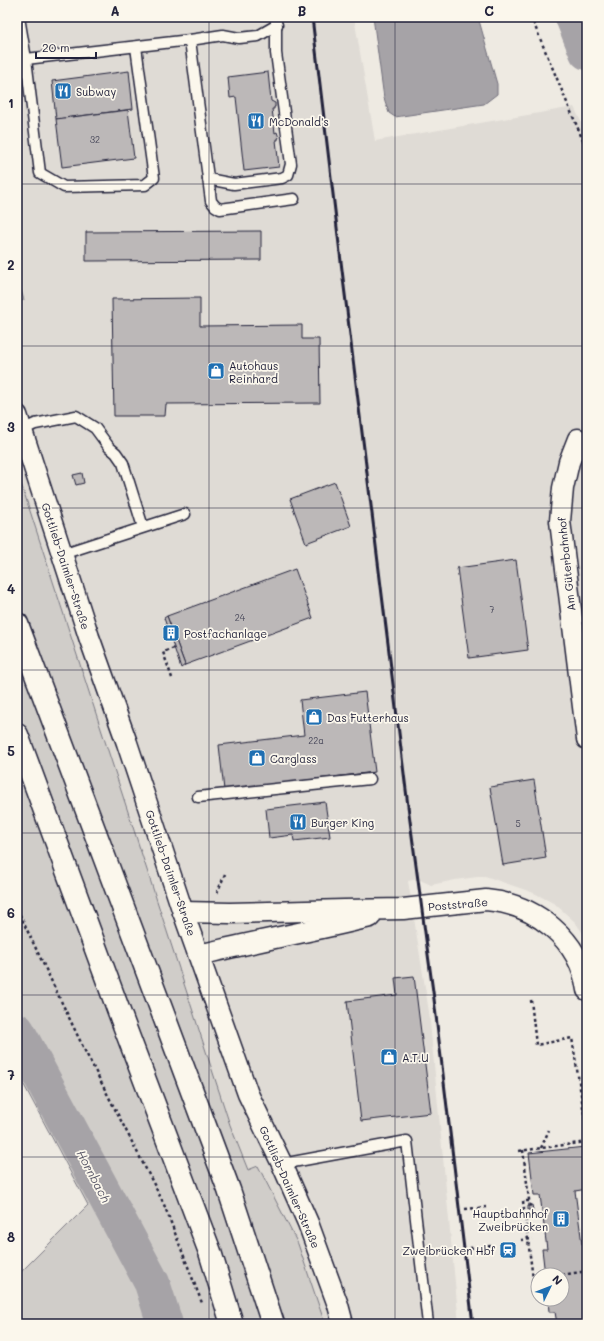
<svg xmlns="http://www.w3.org/2000/svg" width="604" height="1341" font-family="Mali,sans-serif">
<rect width="100%" height="100%" fill="#eeeae2"/>
<filter id="ink" filterUnits="userSpaceOnUse"><feTurbulence type="fractalNoise" baseFrequency=".025" numOctaves="2"/><feDisplacementMap in="SourceGraphic" scale="8" xChannelSelector="R" yChannelSelector="G"/><feConvolveMatrix kernelMatrix="1 2 1 2 8 2 1 2 1" color-interpolation-filters="sRGB"/></filter>
<g filter="url(#ink)">
<!-- built -->
<path fill="#dfdbd5" d="M17,17h337l21,124 199,-34 13,27v805l-12,-17 -20,-18 -21,-11 -49,-17 -30,4 -24,5 -13,-6 -10,2 21,131 30,312h-134l-27,-80 -40,-77 -10,3 -18,-45 -213,-654z"/>
<!-- green -->
<g fill="#d0cdc9" stroke="#797882">
<path d="M17,277l7,23 -7,2z"/>
<path d="M17,471l213,654 18,45 10,-4 40,78 27,80h-308v-48l71,-71 -71,-133z"/>
</g>
<!-- water -->
<path fill="#a6a3a7" stroke="#716f7c" d="M373,17h105l19,67v10l-13,10 -89,13 -6,-4 -5,-15z"/>
<g fill="none" stroke-linecap="round" stroke-linejoin="round">
<!-- river -->
<g stroke="#a6a3a7" stroke-width="36">
<path d="M573,17l14,35"/>
<path d="M17,1031l135,252 13,41"/>
</g>
</g>
<!-- building -->
<g fill="#bcb8b8" stroke="#22223b">
<path d="M129,71l4,38 -77,10 -4,-38z"/>
<path d="M268,72l3,29 4,2v4h-1v2h-2l3,24 2,-1 2,6h-1v2h-2l3,27 -35,4 -8,-74 -6,1 -2,-21z"/>
<path d="M128,110l6,48 -72,9 -6,-48z"/>
<path d="M261,231v29l-175,1v-29z"/>
<path d="M200,298v28l102,-1v14h17l1,64 -154,1 -1,12h-51l-2,-117z"/>
<path d="M82,473l2,10 -8,2 -3,-10z"/>
<path d="M335,482l16,44 -45,17 -16,-44z"/>
<path d="M516,560l12,90 -59,8 -12,-90z"/>
<path d="M295,569l18,49 -128,47 -18,-49z"/>
<path d="M167,616l18,49 -4,3 -17,-50z"/>
<path d="M365,692l10,80 -151,18 -5,-45 85,-10 -4,-35z"/>
<path d="M534,780l12,78 -43,7 -13,-78z"/>
<path d="M325,802l5,35 -36,4 -1,-6 -24,3 -3,-29z"/>
<path d="M414,976l17,137 -70,8 -14,-120 50,-6 -2,-17z"/>
<path d="M585,1147l2,19v23l-12,2 7,53 5,-1v81h-30l-2,-12h-6l-1,-13h14v-24h-17l-3,-26h5l-7,-54h-6l-5,-42z"/>
<path d="M532,1205l1,5h-5v-4z"/>
<path d="M475,1211h5v4l-4,1z"/>
</g>
<g fill="none" stroke-linecap="round" stroke-linejoin="round">
<!-- lane casing -->
<g stroke="#22223b" stroke-width="13">
<g id="lane">
<path d="M19,17l7,42 164,-19 33,-5 16,3 19,-2 19,-11"/>
<path d="M190,40l21,161 4,5 5,3 74,-10"/>
<path d="M26,59l14,114 24,14 81,-2 9,-7 -18,-131"/>
<path d="M208,179l26,5 48,-6 6,-3 3,-11 -15,-111v-36"/>
<path d="M22,430l13,-6 41,-8 19,12 14,19 7,6 7,10 20,64"/>
<path d="M62,554l123,-40"/>
<path d="M198,797l172,-18"/>
<path d="M282,1164l125,-23 21,183"/>
</g>
</g>
<!-- street casing -->
<g stroke="#22223b" stroke-width="23">
<g id="street">
<path d="M17,415l72,222 38,106 56,169 65,182 34,70 26,59 30,82 5,19"/>
<path d="M578,439l-9,23 -6,26 -3,33 27,218"/>
<path d="M183,912l47,1 114,-3 59,-1 83,-9c49,4 94,39 101,90"/>
<path d="M199,955c57,-14 114,-24 171,-38"/>
</g>
</g>
<!-- highway casing -->
<g stroke="#22223b" stroke-width="25">
<g id="highway">
<path d="M17,624l212,566 44,134"/>
<path d="M17,735l107,290 86,227 22,72"/>
</g>
</g>
<!-- path -->
<g stroke="#22223b" stroke-width="2.5" stroke-dasharray="3 3" stroke-linecap="butt">
<path d="M531,17l56,133"/>
<path d="M172,678l-9,-26 11,-4"/>
<path d="M217,893l8,-19"/>
<path d="M17,909l68,142 78,151 39,101"/>
<path d="M531,1000l5,45 36,-7 15,94"/>
<path d="M541,1148l8,-18"/>
<path d="M523,1150l7,58"/>
<path d="M519,1151l68,-9"/>
<path d="M529,1201h-6l10,78 5,-1"/>
<path d="M465,1209l12,-1"/>
<path d="M477,1213v-5l9,-1"/>
<path d="M521,1240l12,-1"/>
<path d="M470,1248l21,-2"/>
<path d="M562,1275l25,-4"/>
</g>
<!-- lane -->
<use href="#lane" stroke="#fbf7ec" stroke-width="10"/>
<!-- street -->
<use href="#street" stroke="#fbf7ec" stroke-width="20"/>
<!-- highway -->
<use href="#highway" stroke="#fbf7ec" stroke-width="22"/>
<!-- rail -->
<path stroke="#22223b" stroke-width="3" d="M312,17l30,253 66,536 26,193 39,325"/>
</g>
</g>
<!-- grid -->
<path fill="none" stroke="#22223b" stroke-width="1" stroke-opacity="0.55" d="M209,17v1307M395,17v1307M17,184h570M17,346h570M17,508h570M17,670h570M17,833h570M17,995h570M17,1157h570"/>
<!-- icons -->
<defs>
<g id="restaurant-square" transform="scale(0.9)"><rect x="-9" y="-9" width="18" height="18" rx="4" fill="#1f6fb2" stroke="#fbf7ec"/><path d="M-5-6h1v4h1v-4h1v4h1v-4h1v5L-1.5 .5V6h-2V.5L-5-1ZM5-6V6H3V1.5H1.5Q1.5-4 5-6Z" fill="#fff"/></g>
<g id="shop-square" transform="scale(0.9)"><rect x="-9" y="-9" width="18" height="18" rx="4" fill="#1f6fb2" stroke="#fbf7ec"/><path d="M-5-2.5h2.3a2.7 3.5 0 0 1 5.4 0H5L5.5 6h-11ZM-1.5-2.5h3a1.5 2.3 0 0 0-3 0Z" fill="#fff"/></g>
<g id="building-square" transform="scale(0.9)"><rect x="-9" y="-9" width="18" height="18" rx="4" fill="#1f6fb2" stroke="#fbf7ec"/><path d="M-4-6H4V6H1V3H-1V6H-4ZM-2.5-4.3h1.7v1.8h-1.7ZM.8-4.3h1.7v1.8H.8ZM-2.5-1h1.7V.8h-1.7ZM.8-1h1.7V.8H.8Z" fill="#fff"/></g>
<g id="station-square" transform="scale(0.9)"><rect x="-9" y="-9" width="18" height="18" rx="4" fill="#1f6fb2" stroke="#fbf7ec"/><path d="M-3-6H3Q5-6 5-4V2Q5 4 3 4L4.5 6H3L1.5 4h-3L-3 6H-4.5L-3 4Q-5 4-5 2V-4Q-5-6-3-6ZM-3.5-4v3h7v-3ZM-3.5 1v1.5H-2V1ZM2 1v1.5H3.5V1Z" fill="#fff"/></g>
</defs>
<g fill-rule="evenodd">
<use href="#restaurant-square" x="63" y="91"/>
<use href="#restaurant-square" x="256" y="121"/>
<use href="#shop-square" x="216" y="371"/>
<use href="#building-square" x="171" y="633"/>
<use href="#shop-square" x="314" y="717"/>
<use href="#shop-square" x="257" y="758"/>
<use href="#restaurant-square" x="298" y="822"/>
<use href="#shop-square" x="389" y="1057"/>
<use href="#building-square" x="561" y="1219"/>
<use href="#station-square" x="508" y="1250"/>
</g>
<g text-anchor="middle" dominant-baseline="central" stroke-width="3.5" stroke-linejoin="round" paint-order="stroke">
<!-- number labels -->
<g font-size="9" fill="#48485a">
<text x="95" y="139">32</text>
<text x="492" y="609">7</text>
<text x="240" y="617">24</text>
<text x="316" y="740">22a</text>
<text x="518" y="823">5</text>
</g>
<!-- poi labels -->
<g font-size="11" fill="#22223b" stroke="#fbf7ec" text-anchor="start">
<text x="76" y="91">Subway</text>
<text x="269" y="121">McDonald's</text>
<text x="229" y="365">Autohaus<tspan x="229" dy="13">Reinhard</tspan></text>
<text x="184" y="633">Postfachanlage</text>
<text x="327" y="717">Das Futterhaus</text>
<text x="270" y="758">Carglass</text>
<text x="311" y="822">Burger King</text>
<text x="402" y="1057">A.T.U</text>
<text x="548" y="1213" text-anchor="end">Hauptbahnhof<tspan x="548" dy="13">Zweibrücken</tspan></text>
<text x="495" y="1250" text-anchor="end">Zweibrücken Hbf</text>
</g>
<!-- street labels -->
<g font-size="11" fill="#22223b" stroke="#fbf7ec">
<text transform="translate(566 564) rotate(-96)">Am Güterbahnhof</text>
<text transform="translate(66 566) rotate(72)">Gottlieb-Daimler-Straße</text>
<text transform="translate(171 873) rotate(71)">Gottlieb-Daimler-Straße</text>
<text transform="translate(458 904) rotate(-5)">Poststraße</text>
<text transform="translate(290 1187) rotate(66)">Gottlieb-Daimler-Straße</text>
</g>
<!-- water labels -->
<g font-size="12" font-style="italic" fill="#575666" stroke="#fbf7ec">
<text transform="translate(94 1176) rotate(62)">Hornbach</text>
</g>
</g>
<!-- margin -->
<rect width="604" height="1341" fill="none" stroke="#fbf7ec" stroke-width="44"/>
<!-- north arrow -->
<g transform="translate(550 1287) rotate(47)"><circle r="19" fill="#fbf7ec" stroke="#a4a2a5"/>
<path d="M0-3L7 15L0 10L-7 15Z" fill="#1f6fb2"/>
<text y="-6" font-size="11" font-weight="bold" text-anchor="middle" fill="#22223b">N</text>
</g>
<!-- scale -->
<path d="M36 52v6h60v-6" fill="none" stroke="#22223b" stroke-width="2"/>
<text x="42" y="52" font-size="12" fill="#22223b" stroke="#fbf7ec" stroke-width="3" paint-order="stroke">20 m</text>
<rect x="22" y="22" width="560" height="1297" fill="none" stroke="#22223b" stroke-width="1.5"/>
<g font-size="13" text-anchor="middle" font-weight="bold" fill="#22223b">
<text x="115" y="16">A</text>
<text x="302" y="16">B</text>
<text x="489" y="16">C</text>
<text x="11" y="108">1</text>
<text x="11" y="270">2</text>
<text x="11" y="432">3</text>
<text x="11" y="594">4</text>
<text x="11" y="756">5</text>
<text x="11" y="918">6</text>
<text x="11" y="1080">7</text>
<text x="11" y="1242">8</text>
</g>
</svg>
